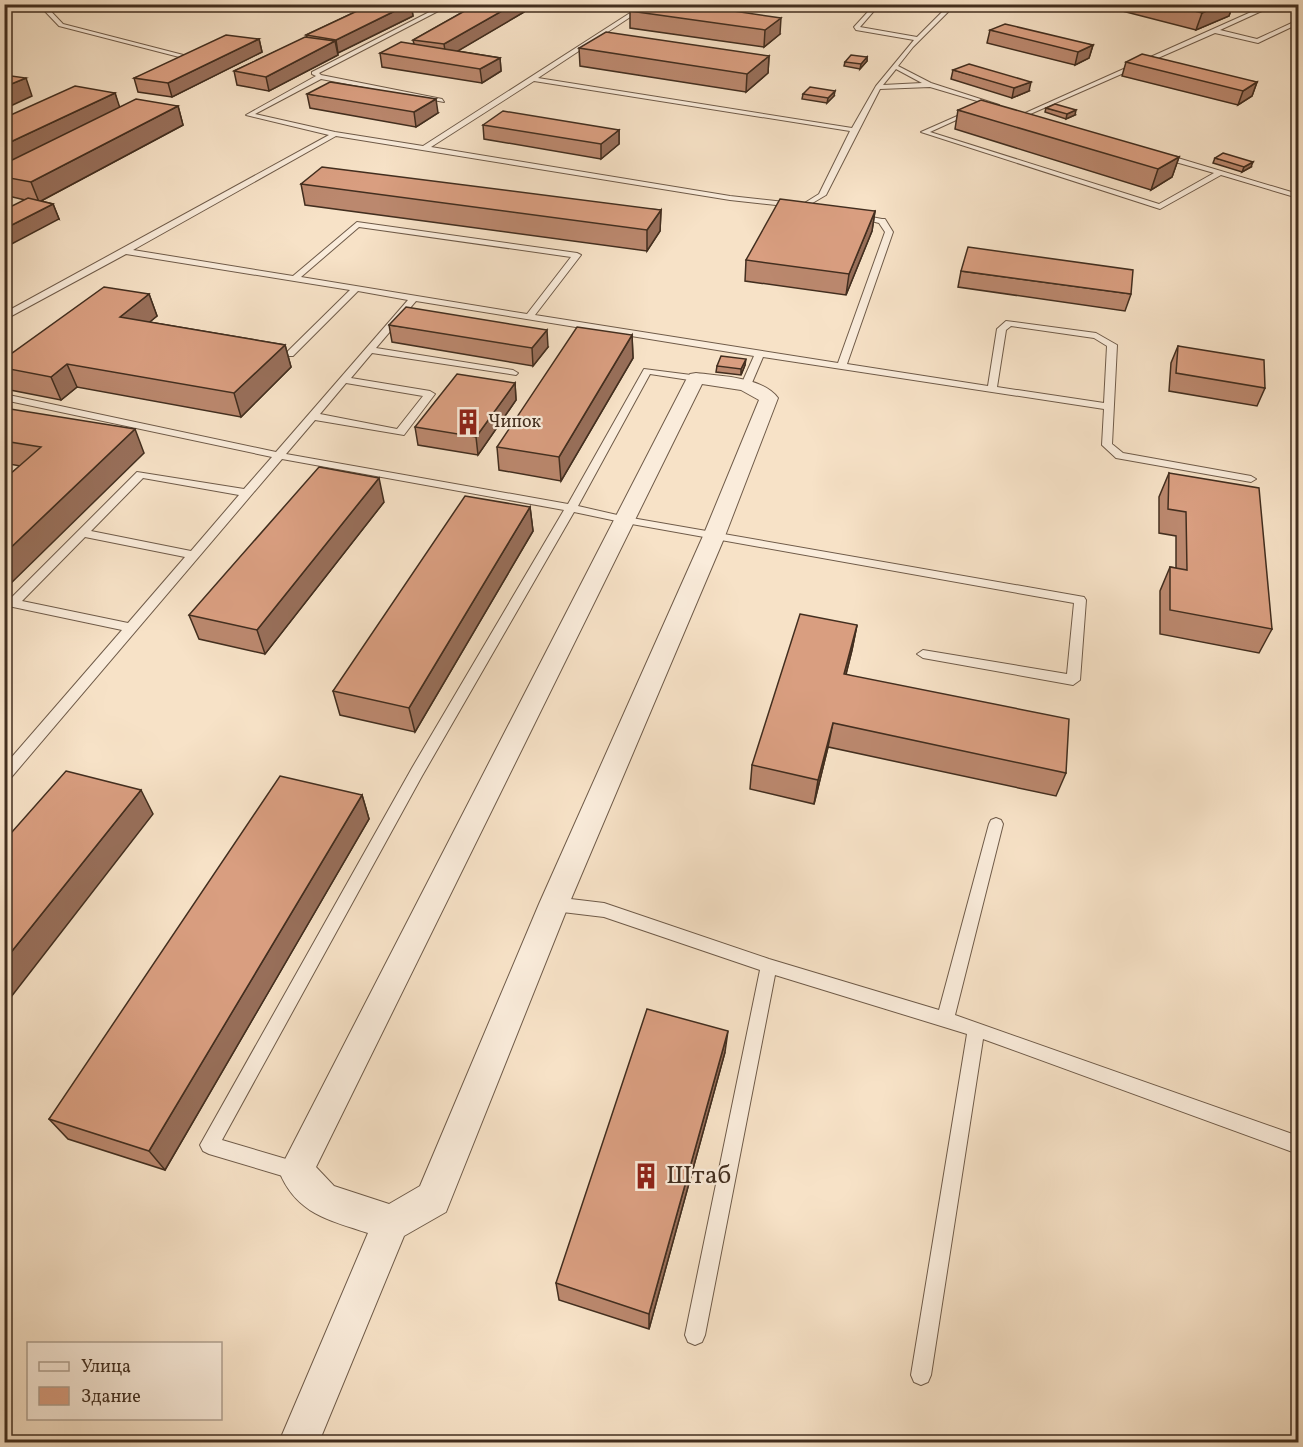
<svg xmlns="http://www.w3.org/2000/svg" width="1303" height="1447" font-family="Vollkorn,serif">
<rect width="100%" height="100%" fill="#f7e2c7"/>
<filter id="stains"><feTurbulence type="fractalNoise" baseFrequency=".00333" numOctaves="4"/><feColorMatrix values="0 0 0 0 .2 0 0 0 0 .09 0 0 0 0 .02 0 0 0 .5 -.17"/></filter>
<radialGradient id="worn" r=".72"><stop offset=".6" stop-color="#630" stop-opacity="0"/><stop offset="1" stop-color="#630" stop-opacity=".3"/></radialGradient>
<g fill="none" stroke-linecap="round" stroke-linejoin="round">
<!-- service casing -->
<g stroke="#6f5b49" stroke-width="2">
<g id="service">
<path d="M38,4h6l19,20 132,34 -8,5 -3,-2 3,-2 -128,-33z"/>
<path d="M445,4l1,3 -127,66 2,2 121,24 2,3 -123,-23 -66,35 80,18 88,14 221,-142h6l-112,74 314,50 24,-42 38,-46 -58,-10 -2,-3 21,-23h5l-20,23 57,10 33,-33h6l-43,43 -15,19 33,17 68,22 -5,1 -64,-19 -50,2 -54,106 -22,13 -74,-8 -394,-64 -203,114 160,26 64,-54 220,31 4,2 -46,60 303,48 47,-131 -6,-9 -27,-7 4,-2 26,5h3l8,13 -46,132 141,22 9,-57 9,-8 90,12 21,12 -5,99 11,9 128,23 5,3 -5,3 -135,-24 -14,-13 2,-36 -341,-52 -12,28 -5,3 -5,-3 13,-29 -338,-55 -40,47 137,22 5,3 -2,2 -144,-22 -21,25 79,13 5,3 -31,41 -89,-15 -29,34 282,50 76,-135 55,7 2,2 -5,3 -46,-7 -72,132 48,11 458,80 2,3 -6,80 -7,5 -150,-27 -6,-4 6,-4 144,24 7,-71 -448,-80 -52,-11 -152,264 -200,364 81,24 2,7 -2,7 -7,2 -87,-26 -6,-3 -3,-6 212,-377 152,-258 -282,-51 -273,321 -5,1v-15l118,-136 -109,-23 -4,-1 -2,-3 2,-3 128,-128 107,17 28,-32 -268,-57v-6l272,58 132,-152 -50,-9 -65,65h-6v-4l63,-62 -224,-36 -122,66v-7l325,-178 -83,-20 70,-39 -4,-2v-2zM896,69l26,14 -39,2zM534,81l316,50 -31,63 -16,10 -73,-8 -299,-49zM359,227l212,30 -44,57 -226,-37zM1011,326l83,12 13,8 -3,57 -107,-16 9,-57zM346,383l77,13 -26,33 -77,-15zM143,478l96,17 -48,56 -100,-20zM85,537l100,20 -57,66 -106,-22z"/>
<path d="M1269,4h8l-57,26 37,9 39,-18 2,-1v4l-40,19 -43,-10 -187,82 -5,-1z"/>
<path d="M971,110l5,1 -46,21 229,72 55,-31 -56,-16v-4h3l137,41v4l-77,-23 -61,34 -239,-77z"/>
<path d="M996,818l5,2 2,4 -48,191 343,121v18l-315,-115 -52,336 -3,7 -7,3 -7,-3 -3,-7 56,-341 -192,-59 -70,360 -3,7 -7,3 -7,-3 -3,-7 75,-365 -156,-53 -50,-6 -5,-2 -3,-5 3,-5 5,-2 50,6 165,56 170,51 50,-186 2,-4z"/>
</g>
</g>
<!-- minor casing -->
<g stroke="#6f5b49" stroke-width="2">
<path id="minor" d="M696,373c24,3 67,4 82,25l-53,138 -156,368 -123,308 -42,24 -85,206h-40l89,-209c-39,-13 -72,-19 -89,-62l408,-793 3,-4zM702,384l39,6 18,10 -56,136 -164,368 -119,282 -31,18 -55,-18 -18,-19z"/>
</g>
<!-- service -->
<use href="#service" fill="#faecdb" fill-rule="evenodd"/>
<!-- minor -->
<use href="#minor" fill="#faecdb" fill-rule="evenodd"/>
</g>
<!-- wall -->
<g fill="#bb886e" stroke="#422e1f" stroke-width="1.5">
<path d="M372,4h39l2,12 -76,37 1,2 -69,36 -32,-6 -3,-14 73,-34 -1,-2z"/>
<path d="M477,4h47v8l-67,39 43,7 1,13 -19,12 -100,-16 -2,-14 34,-9 -1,-4z"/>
<path d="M686,4l94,30 -16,13 -134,-19v-17z"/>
<path d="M731,4h33l-5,4z"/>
<path d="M1095,4h138l-4,12 -33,14z"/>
<path d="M990,30l103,15 -4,13 -14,7 -88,-22z"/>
<path d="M259,39l3,13 -90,45 -34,-5 -4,-14z"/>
<path d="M579,48l190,8 -1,17 -22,19 -166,-26z"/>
<path d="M867,57v4l-7,8 -16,-3 1,-4z"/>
<path d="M1126,62l131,20 -5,14 -14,9 -116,-29z"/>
<path d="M953,70l76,21 -17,7 -61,-19z"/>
<path d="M115,93l4,15 59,-2 5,19 -142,76 12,3 6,15 -34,-19 -21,-5v-77z"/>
<path d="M307,94l131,19 -22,14 -106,-19z"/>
<path d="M803,94l31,2 -7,7 -25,-4z"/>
<path d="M1046,108l29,7 -9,4 -21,-7z"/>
<path d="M958,110l221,47 -7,20 -21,13 -196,-61z"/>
<path d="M483,125l136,5v14l-18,15 -117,-20z"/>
<path d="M1215,158l36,9 -9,5 -29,-9z"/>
<path d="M301,184l360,26 -1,21 -13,20 -342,-46z"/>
<path d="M875,211l-3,20 -26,64 -101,-14 1,-21z"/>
<path d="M961,271l170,23 -6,17 -167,-24z"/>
<path d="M149,294l8,22 -8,6 136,23 6,22 -50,50 -164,-30 -16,13 -56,-11 -1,-1v-29z"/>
<path d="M389,325l159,22 -15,19 -141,-24z"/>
<path d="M632,335l1,23 -72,123 -62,-11 -2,-23z"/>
<path d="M1178,346l87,42 -8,18 -88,-15 2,-28z"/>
<path d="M745,365l-4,10 -25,-3 1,-6z"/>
<path d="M515,383l1,17 -38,55 -60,-10 -3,-18z"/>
<path d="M4,408l140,45 -135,22 11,-9 -16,-3z"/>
<path d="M1299,460v569l-5,-2 2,-562z"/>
<path d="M1169,473l103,156 -13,24 -99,-19v-43l10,-24 6,1v-32l-17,-3v-36z"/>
<path d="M384,502l-119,152 -66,-15 -10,-24z"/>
<path d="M530,507l3,24 -118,201 -75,-17 -7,-24z"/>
<path d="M857,625l-5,25 -6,24 220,99 -10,23 -228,-49 -14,57 -64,-15 2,-24z"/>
<path d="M362,795l7,24 -204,351 -97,-31 -19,-20z"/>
<path d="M725,1052l-76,277 -90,-29 -3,-17z"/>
<path d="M1299,1299v144h-4l2,-143z"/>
</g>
<!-- shaded-wall -->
<g fill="#986f5a" stroke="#422e1f" stroke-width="1.5">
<path d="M409,4h2l2,12 -75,37 -2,-13z"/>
<path d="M514,4h10v8l-78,46 -2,-14z"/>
<path d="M1222,4h11l-4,12 -33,14 6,-17z"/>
<path d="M781,18l-1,16 -16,13 1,-17z"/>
<path d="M259,39l3,13 -90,45 -4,-14z"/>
<path d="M335,41l3,14 -69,36 -3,-14z"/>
<path d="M1093,45l-4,13 -14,7 3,-13z"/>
<path d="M769,56l-1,17 -22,19 1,-18z"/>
<path d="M867,57v4l-7,8 1,-5z"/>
<path d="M500,58l1,13 -19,12 -2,-14z"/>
<path d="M26,78l6,18 -28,13v-22z"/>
<path d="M1031,82l-2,9 -17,7 2,-10z"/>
<path d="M1257,82l-5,14 -14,9 5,-14z"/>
<path d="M835,91l-1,5 -7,7 1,-5z"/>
<path d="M115,93l6,18 -117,58v-24z"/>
<path d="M436,99l2,14 -22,14 -2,-15z"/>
<path d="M178,106l5,19 -144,77 -8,-20z"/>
<path d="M1076,110l-1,5 -9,4 1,-5z"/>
<path d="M619,130v14l-18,15v-15z"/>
<path d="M1179,157l-7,20 -21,13 7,-21z"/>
<path d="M1253,162l-2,5 -9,5 2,-5z"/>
<path d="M53,204l6,15 -55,29v-19z"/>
<path d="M661,210l-1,21 -13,20v-21z"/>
<path d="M875,211l-3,20 -26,64 3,-21z"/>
<path d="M149,294l8,22 -29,24 -8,-23z"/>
<path d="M547,330l1,17 -15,19 -1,-18z"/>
<path d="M632,335l1,23 -72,123 -2,-24z"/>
<path d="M285,345l6,22 -50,50 -7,-24z"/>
<path d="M746,359l-1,6 -4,10v-6z"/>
<path d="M67,364l10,23 -16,13 -10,-23z"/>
<path d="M515,383l1,17 -38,55 -2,-18z"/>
<path d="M135,429l9,24 -140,137v-36z"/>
<path d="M379,478l5,24 -119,152 -8,-24z"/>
<path d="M530,507l3,24 -118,201 -6,-24z"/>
<path d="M857,625l-5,25 -12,48 4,-24z"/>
<path d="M833,723l-5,24 -14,57 4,-24z"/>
<path d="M141,790l12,24 -149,192v-45z"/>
<path d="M362,795l7,24 -204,351 -16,-19z"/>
<path d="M728,1031l-3,21 -76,277v-15z"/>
</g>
<!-- building -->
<g fill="#d99e80" stroke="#422e1f" stroke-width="1.5">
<path d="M372,4h37l-73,36 -30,-5z"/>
<path d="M477,4h37l-70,40 -31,-4z"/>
<path d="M640,4h46l95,14 -16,12 -135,-19z"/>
<path d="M1167,4h55l-20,9z"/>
<path d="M1005,24l88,21 -15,7 -88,-22z"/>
<path d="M606,32l163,24 -22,18 -168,-26z"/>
<path d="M226,35l33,4 -91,44 -34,-5z"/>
<path d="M305,37l30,4 -69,36 -32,-6z"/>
<path d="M401,42l99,16 -20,11 -100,-16z"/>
<path d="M1142,54l115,28 -14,9 -117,-29z"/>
<path d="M851,55l16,2 -6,7 -16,-2z"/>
<path d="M969,64l62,18 -17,6 -61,-18z"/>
<path d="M4,75l22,3 -22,9z"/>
<path d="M330,82l106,17 -22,13 -107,-18z"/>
<path d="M75,86l40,7 -111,52v-27z"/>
<path d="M810,87l25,4 -7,7 -25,-4z"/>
<path d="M136,99l42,7 -147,76 -27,-5v-13z"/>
<path d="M981,100l198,57 -21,12 -200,-59z"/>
<path d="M1055,104l21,6 -9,4 -21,-6z"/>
<path d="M503,111l116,19 -18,14 -118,-19z"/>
<path d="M1223,153l30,9 -9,5 -29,-9z"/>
<path d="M322,167l339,43 -14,20 -346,-46z"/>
<path d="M28,198l25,6 -49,25v-19z"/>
<path d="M780,199l95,12 -26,63 -103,-14z"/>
<path d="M968,247l165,23 -2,24 -170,-23z"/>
<path d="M104,287l45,7 -29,23 165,28 -51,48 -167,-29 -16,13 -47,-9v-9z"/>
<path d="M406,307l141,23 -15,18 -143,-23z"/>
<path d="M577,327l55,8 -73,122 -62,-10z"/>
<path d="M1178,346l86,14 1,28 -89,-15z"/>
<path d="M721,356l25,3 -5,10 -24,-3z"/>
<path d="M457,374l58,9 -39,54 -61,-10z"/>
<path d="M4,408l131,21 -131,125v-79h5l32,-28 -37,-6z"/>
<path d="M319,467l60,11 -122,152 -68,-15z"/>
<path d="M1169,473l90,15 13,141 -102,-19v-43l17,3 -1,-58 -18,-3z"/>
<path d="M465,496l65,11 -121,201 -76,-17z"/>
<path d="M800,614l57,11 -13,49 225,45 -3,54 -233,-50 -15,57 -66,-15z"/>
<path d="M66,771l75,19 -137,171v-120z"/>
<path d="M280,776l82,19 -213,356 -100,-32z"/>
<path d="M647,1009l81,22 -79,283 -93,-31z"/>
</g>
<!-- icons -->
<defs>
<g id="building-bare" transform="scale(2.07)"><path d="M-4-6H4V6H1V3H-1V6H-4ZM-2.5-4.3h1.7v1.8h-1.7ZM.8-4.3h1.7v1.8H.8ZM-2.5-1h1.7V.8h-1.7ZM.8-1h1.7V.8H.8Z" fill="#8f2418" stroke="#faecdb" stroke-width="2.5" paint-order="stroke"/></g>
</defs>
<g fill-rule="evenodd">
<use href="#building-bare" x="468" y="422"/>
<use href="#building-bare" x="646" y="1176"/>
</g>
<g text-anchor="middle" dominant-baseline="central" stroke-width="4.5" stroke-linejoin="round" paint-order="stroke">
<!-- far-poi labels -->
<g font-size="18" fill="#422e1f" stroke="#faecdb" text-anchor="start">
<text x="488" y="422">Чипок</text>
</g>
<!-- near-poi labels -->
<g font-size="26" fill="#422e1f" stroke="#faecdb" text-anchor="start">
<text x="666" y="1176">Штаб</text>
</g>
</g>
<!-- margin -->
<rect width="1303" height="1447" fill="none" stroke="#f7e2c7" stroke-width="24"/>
<rect x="6" y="6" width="1291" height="1435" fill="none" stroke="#422e1f" stroke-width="3"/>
<rect x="12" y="12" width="1279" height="1423" fill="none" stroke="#422e1f" stroke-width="1.5"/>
<!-- legend -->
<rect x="27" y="1342" width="195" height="78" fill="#faecdb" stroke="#b0a090" stroke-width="1.5"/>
<rect x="39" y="1362" width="30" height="9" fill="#faecdb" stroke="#b0a090" stroke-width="1.5"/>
<text x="81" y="1372" font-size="18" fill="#422e1f">Улица</text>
<rect x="39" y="1387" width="30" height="18" fill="#d99e80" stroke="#b0a090" stroke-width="1.5"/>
<text x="81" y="1402" font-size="18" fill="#422e1f">Здание</text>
<rect width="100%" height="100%" filter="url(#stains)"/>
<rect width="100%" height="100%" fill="url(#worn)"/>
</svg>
